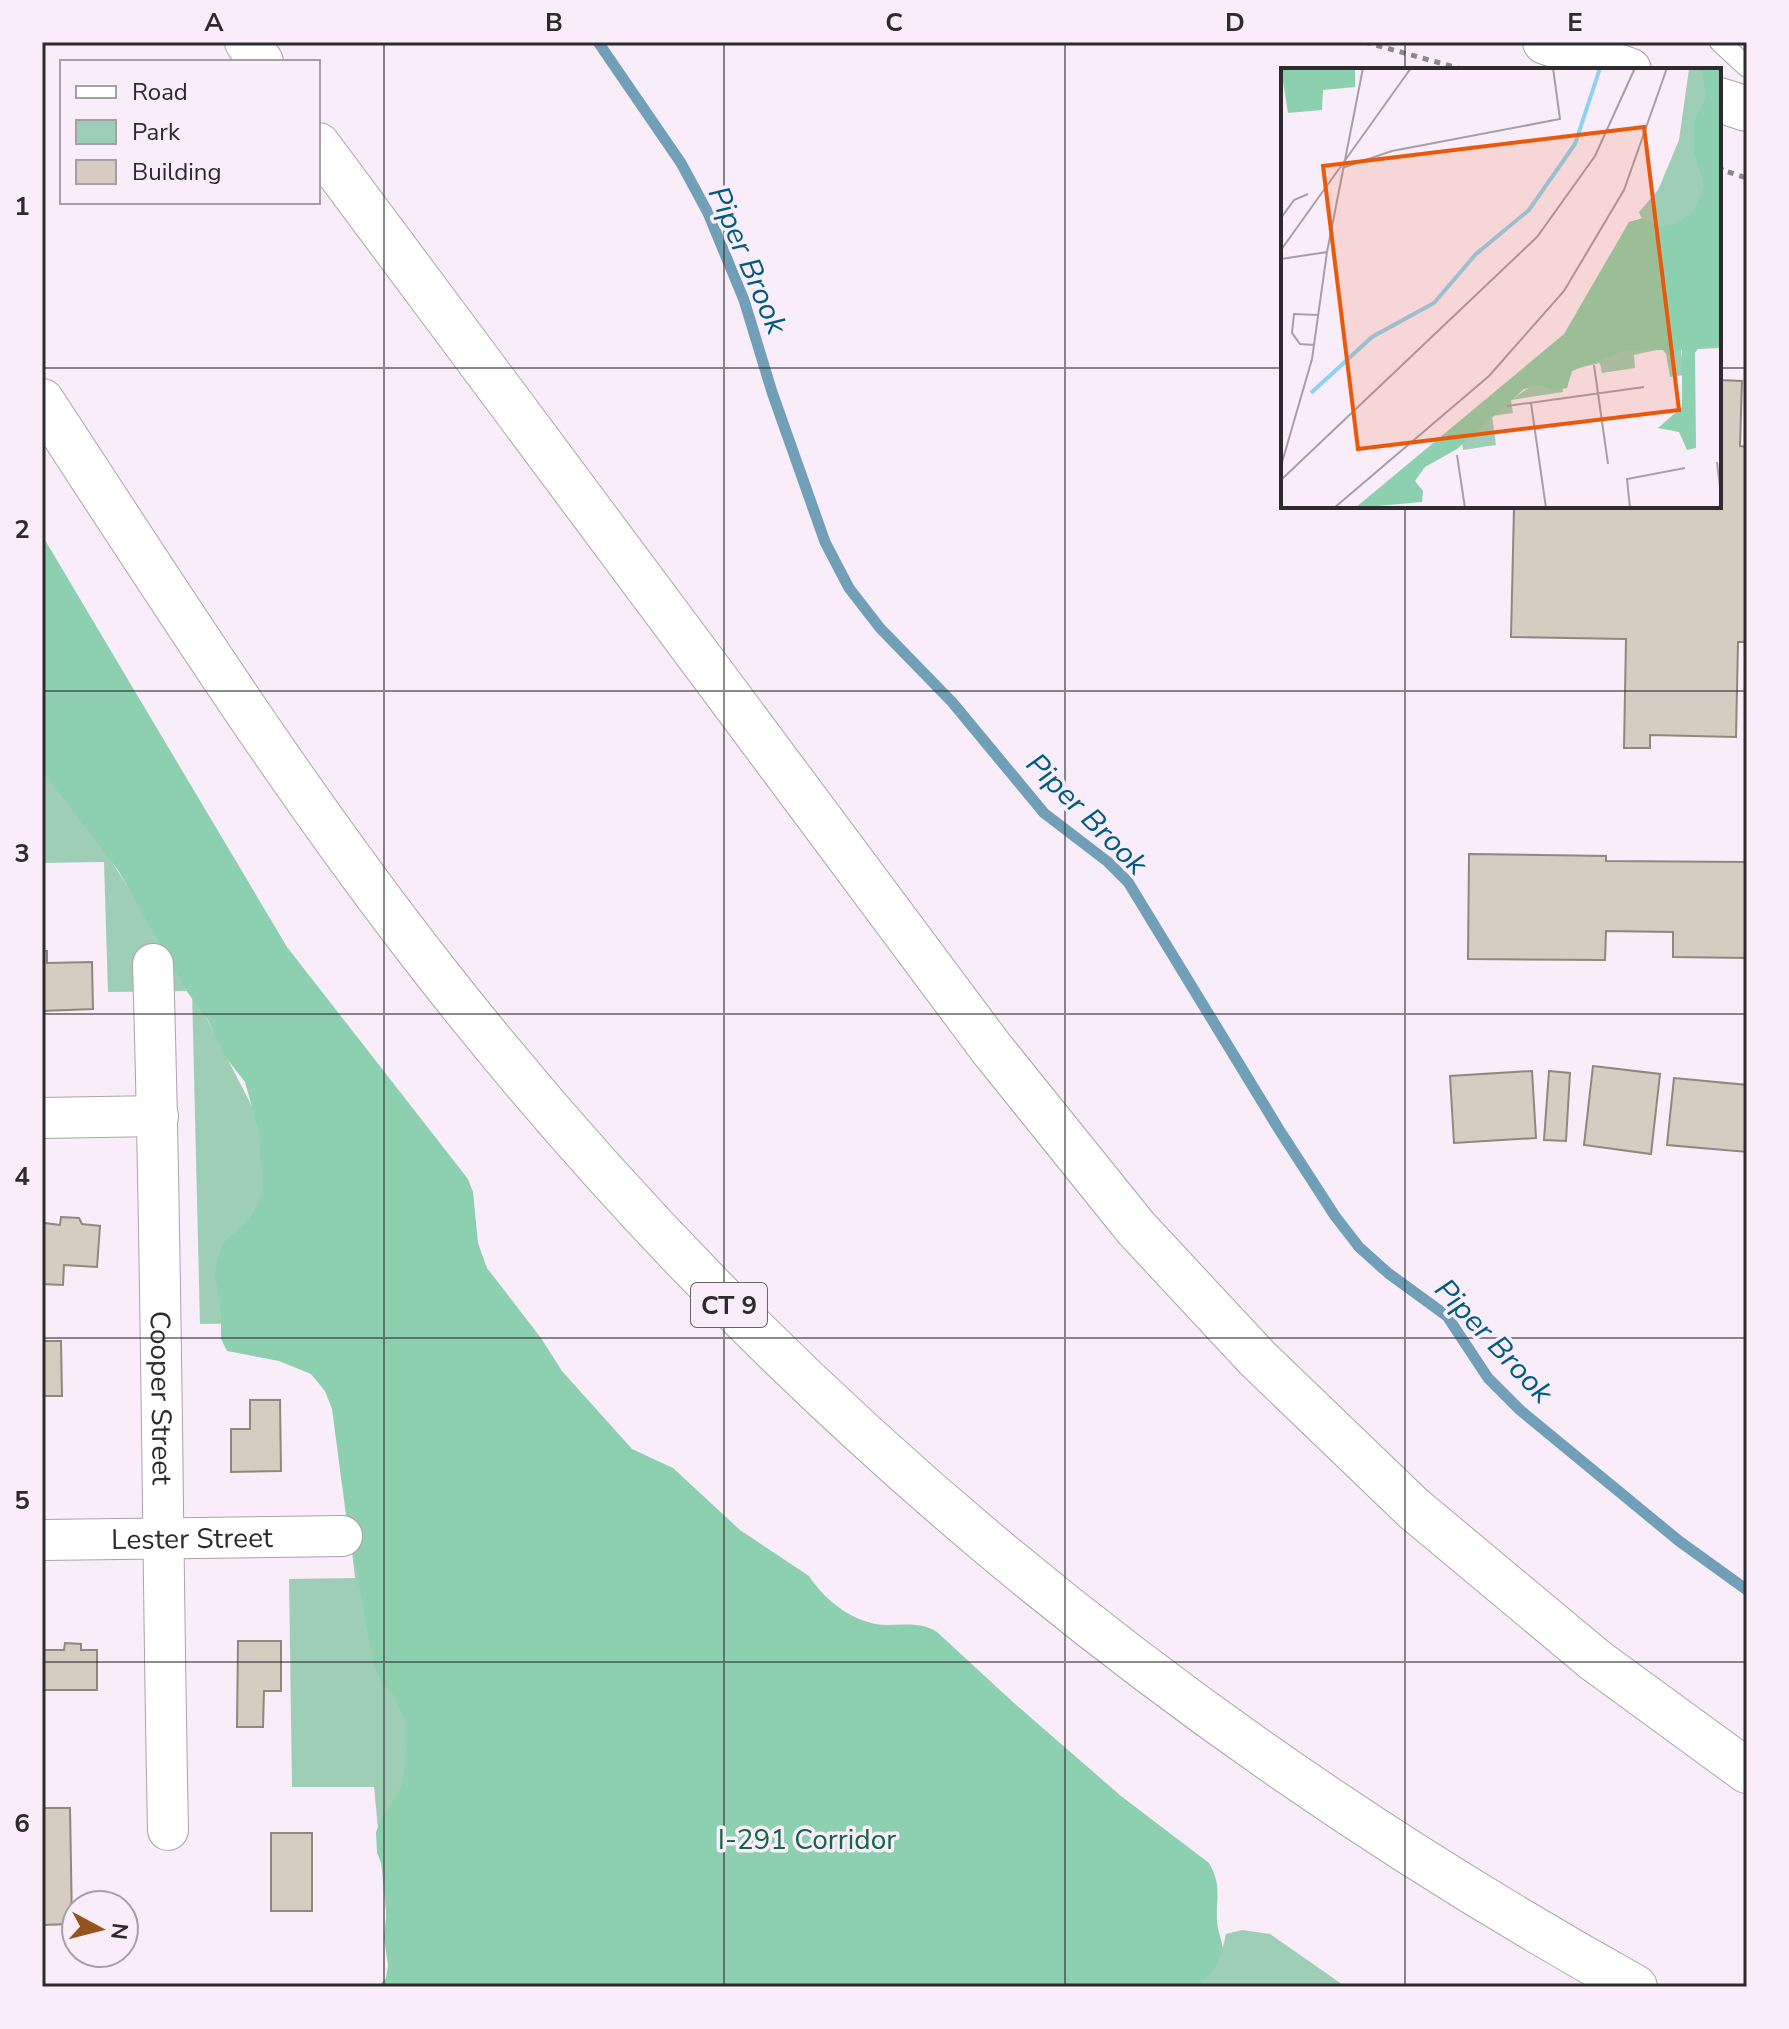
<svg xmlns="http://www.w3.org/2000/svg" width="1789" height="2029" viewBox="0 0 1789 2029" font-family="'Nunito Sans',sans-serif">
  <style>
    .green { fill: #9fceb7 }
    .forest { fill: #8dd0b0 }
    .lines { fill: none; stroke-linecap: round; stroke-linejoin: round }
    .stream { stroke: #719fb8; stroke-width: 11 }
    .building { fill: #d7ccc2; stroke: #91877d; stroke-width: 2 }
    .lane-casing { stroke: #aca2ac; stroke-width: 22 }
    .street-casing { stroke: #aca2ac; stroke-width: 42 }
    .secondary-casing { stroke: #aca2ac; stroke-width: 46 }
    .highway-casing { stroke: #aca2ac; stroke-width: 46 }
    .path { stroke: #8e878f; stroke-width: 5; stroke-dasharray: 6 6; stroke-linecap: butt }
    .lane { stroke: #fff; stroke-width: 20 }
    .street { stroke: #fff; stroke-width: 40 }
    .secondary { stroke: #fff; stroke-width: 44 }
    .highway { stroke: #fff; stroke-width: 44 }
    .grid { fill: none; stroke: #2e2a2e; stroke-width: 2; stroke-opacity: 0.55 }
    .labels { text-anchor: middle; stroke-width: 7; stroke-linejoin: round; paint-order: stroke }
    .shield { fill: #f8edf9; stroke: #6b646b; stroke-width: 2 }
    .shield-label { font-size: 26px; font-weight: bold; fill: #2e2a2e }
    .street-label { font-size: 28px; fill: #2e2a2e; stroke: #f8edf9 }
    .park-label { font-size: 28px; fill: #156648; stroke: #f8edf9 }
    .water-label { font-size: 30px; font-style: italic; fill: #005c7d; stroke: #f8edf9 }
    .inset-river { fill: none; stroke: #8ed1f3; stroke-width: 4 }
    .inset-road { fill: none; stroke: #a79fa8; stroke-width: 2 }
    .view { fill: #e8590c; fill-opacity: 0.15; stroke: #e8590c; stroke-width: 4 }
    .inset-edge { fill: none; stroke: #2e2a2e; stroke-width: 4 }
    .neatline { fill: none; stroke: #2e2a2e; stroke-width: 3 }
    .grid-label { font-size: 26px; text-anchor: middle; font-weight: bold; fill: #2e2a2e }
  </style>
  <rect width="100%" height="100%" fill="#f8edf9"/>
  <path class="green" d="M42 762 104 849 192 990 558 1700 1223 1947 1226 1934 1242 1930 1270 1934 1346 1987H393L374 1787H292L289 1579 355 1578 326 1322 200 1324 192 991 108 992 104 862 42 863Z"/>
  <path class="forest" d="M42 535 287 947 468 1179 473 1192 478 1243 487 1268 541 1338 562 1371 632 1449 673 1468 740 1530 809 1576C825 1601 856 1625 887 1625 905 1625 921 1622 937 1632L1014 1703 1121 1796 1209 1863C1222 1886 1216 1896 1217 1920 1217 1931 1223 1941 1223 1952L1213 1971 1197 1987H377L386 1978 388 1965 384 1937 387 1909 385 1872 377 1853 376 1832 382 1818 403 1784 406 1753 405 1720 394 1696 381 1681 373 1662 346 1515 332 1409 325 1391 311 1374 279 1361 227 1351 221 1339V1310L215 1277 216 1264 223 1243 250 1218 261 1197 263 1180 258 1128 245 1082 224 1055 208 1020 188 993 118 870 42 771Z"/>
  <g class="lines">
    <path class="stream" d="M598 42 681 163 708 213 744 300 772 392 825 542 849 588 880 628 952 702 1044 813 1108 862 1128 882 1280 1131 1335 1216 1359 1247 1388 1273 1447 1316 1488 1378 1520 1410 1679 1541 1747 1590"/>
  </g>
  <path class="building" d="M1719 380 1742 381 1740 446 1747 447V642H1738L1736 737 1650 735V748H1624L1626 639 1511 637 1514 508 1484 506H1719Z
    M1469 854 1606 856V861L1747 862V958L1673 957V932L1606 931 1605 960 1468 959Z
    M42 951H47V963L92 962 93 1009 42 1011Z
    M1593 1066 1660 1074 1651 1154 1584 1145Z
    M1532 1071 1536 1138 1454 1143 1450 1076Z
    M1549 1071 1570 1073 1566 1141 1544 1140Z
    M1674 1078 1747 1085V1152L1667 1145Z
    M61 1217 79 1218 82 1224 100 1226 97 1267 64 1265 63 1285 42 1284 44 1223 60 1225Z
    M42 1341H61L62 1396H42Z
    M250 1400H280L281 1471 231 1472V1429H250Z
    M238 1641H281V1691H264L263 1727H237Z
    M65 1643 81 1644V1650H97V1690H42V1650H64Z
    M42 1808H70L72 1924 42 1925Z
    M271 1833H312V1911H271Z"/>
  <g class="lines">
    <defs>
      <path id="lane" d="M1720 42 1747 67"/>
      <g id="street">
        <path id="s1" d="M153 964C162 1253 162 1541 168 1830"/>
        <path d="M42 1118 158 1116"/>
        <path id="s2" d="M42 1540 342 1536"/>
      </g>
      <path id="secondary" d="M1545 42 1629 70
        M1719 100 1747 109"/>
      <path id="highway" d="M247 42 261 62
        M318 145 991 1048 1136 1228 1257 1358 1413 1508 1595 1660 1747 1771
        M42 401C169 595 294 792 438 975 767 1394 1170 1728 1635 1987"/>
    </defs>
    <use href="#lane" class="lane-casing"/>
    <use href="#street" class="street-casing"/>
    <use href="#secondary" class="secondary-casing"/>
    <use href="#highway" class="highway-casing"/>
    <path class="path" d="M1365 42 1465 70
      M1719 165 1722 170 1747 178"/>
    <use href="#lane" class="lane"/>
    <use href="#street" class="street"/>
    <use href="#secondary" class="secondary"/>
    <use href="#highway" class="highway"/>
  </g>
  <path class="grid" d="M384 42V1987M724 42V1987M1065 42V1987M1405 42V70M42 368H1283M1719 368H1747M1405 506V1987M42 691H1747M42 1014H1747M42 1338H1747M42 1662H1747"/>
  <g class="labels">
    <rect class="shield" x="691" y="1283" width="76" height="44" rx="6"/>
    <g class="shield-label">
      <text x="729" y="1314">CT 9</text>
    </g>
    <g class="street-label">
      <text dy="10" stroke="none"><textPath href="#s1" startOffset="434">Cooper Street</textPath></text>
      <text dy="10" stroke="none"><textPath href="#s2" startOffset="150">Lester Street</textPath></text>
    </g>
    <g class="park-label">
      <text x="807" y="1849">I-291 Corridor</text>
    </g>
    <g class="water-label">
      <text transform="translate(748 260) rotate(67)" y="10">Piper Brook</text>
      <text transform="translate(1087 814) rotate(45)" y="10">Piper Brook</text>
      <text transform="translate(1494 1341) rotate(47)" y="10">Piper Brook</text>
    </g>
  </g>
  <g transform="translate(1281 68)">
    <rect width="440" height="440" fill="#f8edf9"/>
    <path d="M408 1H440V280L400 282 403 307 389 309 384 280 353 287 354 300 321 305 319 295 280 304 282 324 230 332 232 345 211 348 215 377 182 382 181 375 230 332 335 260 361 151 358 144 377 122 398 72Z" fill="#9fceb7"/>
    <path d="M0 1H74V19L42 22 41 42 7 45ZM421 1H440V278L418 279 414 285 415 380 406 382 398 364 377 360 401 339V281L387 288 382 282 342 283 291 303 286 320 273 322 258 317 243 321 176 381 144 399 134 413 142 423 141 434 74 440 283 266 348 154 362 150 379 159 396 156 414 142 423 117 413 83V53L425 29Z" fill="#8dd0b0"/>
    <path class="inset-river" d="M30 325 91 269 153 235 195 186 248 142 294 76 319 0"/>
    <path class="inset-road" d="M61 100 111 83 279 51 272 0M0 150 13 132 27 126M0 182 130 0M0 191 46 184 82 0M34 277 19 276 11 265 13 246 38 247M313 297 327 396M250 335 265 440M226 338 363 319M176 387 184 440M436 394 440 427M0 398 31 291 46 184M0 412 256 169 314 88 354 0M53 440 208 308 283 223 343 122 386 0M349 440 346 411 404 400"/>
    <path class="view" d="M363 59 398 342 77 381 42 98Z"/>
    <rect width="440" height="440" class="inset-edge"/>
  </g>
  <rect width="1789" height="2029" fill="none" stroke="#f8edf9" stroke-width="88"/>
  <rect x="60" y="60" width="260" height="144" fill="#f8edf9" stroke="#a79fa8" stroke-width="2"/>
  <rect x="76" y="86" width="40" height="12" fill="#ffffff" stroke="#a79fa8" stroke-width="2"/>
  <text x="132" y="100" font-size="24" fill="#2e2a2e">Road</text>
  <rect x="76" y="120" width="40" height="24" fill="#9fceb7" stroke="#a79fa8" stroke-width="2"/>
  <text x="132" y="140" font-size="24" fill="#2e2a2e">Park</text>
  <rect x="76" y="160" width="40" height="24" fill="#d7ccc2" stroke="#a79fa8" stroke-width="2"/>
  <text x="132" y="180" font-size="24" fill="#2e2a2e">Building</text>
  <g transform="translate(100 1929) rotate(97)"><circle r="38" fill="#f8edf9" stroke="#a79fa8" stroke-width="2"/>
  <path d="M0-6L14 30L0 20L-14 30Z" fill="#94551c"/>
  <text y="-12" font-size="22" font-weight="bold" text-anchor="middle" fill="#2e2a2e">N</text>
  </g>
  <rect x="44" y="44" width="1701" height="1941" class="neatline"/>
  <g class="grid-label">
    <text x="214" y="31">A</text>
    <text x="554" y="31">B</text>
    <text x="894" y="31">C</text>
    <text x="1235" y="31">D</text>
    <text x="1575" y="31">E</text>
    <text x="22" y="215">1</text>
    <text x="22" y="538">2</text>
    <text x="22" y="862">3</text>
    <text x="22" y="1185">4</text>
    <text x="22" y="1509">5</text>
    <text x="22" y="1832">6</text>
  </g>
</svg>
